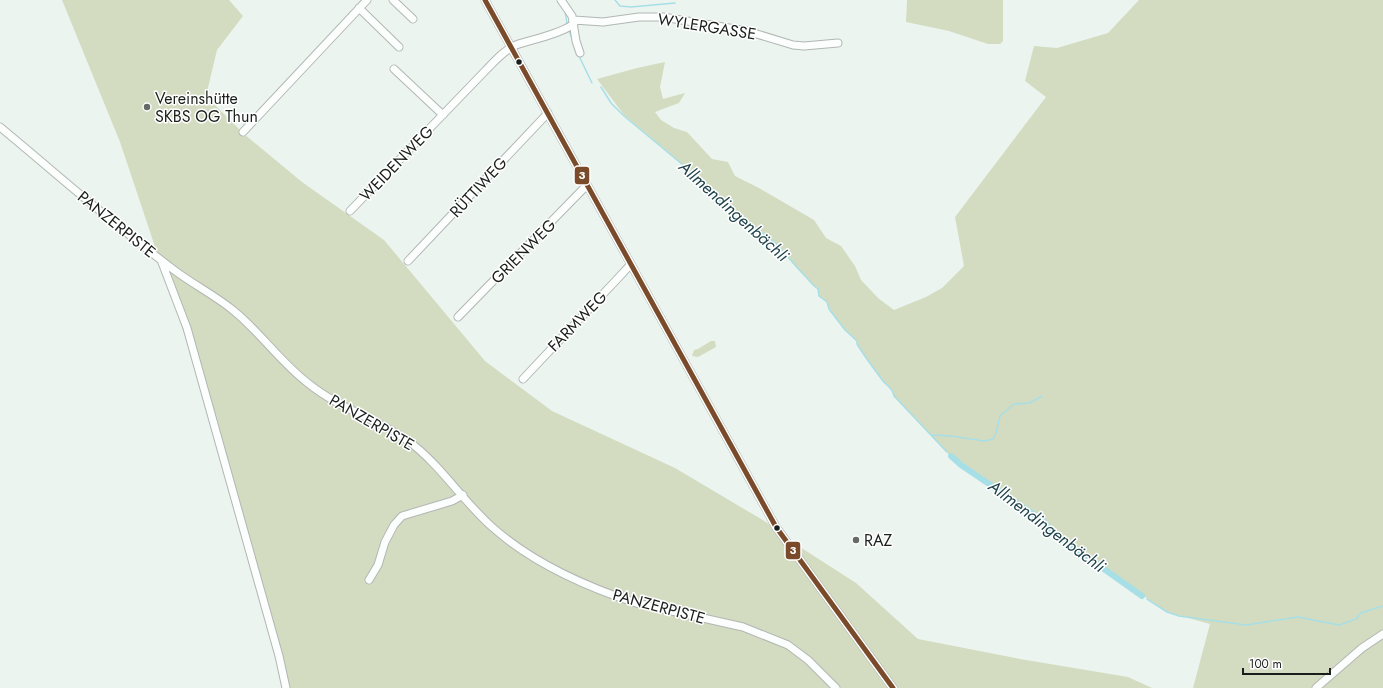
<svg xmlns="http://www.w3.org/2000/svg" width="1383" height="688" viewBox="0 0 1383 688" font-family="Jost,sans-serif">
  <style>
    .green { fill: #d3dcc0 }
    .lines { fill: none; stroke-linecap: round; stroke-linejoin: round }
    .stream { stroke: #a7dfe7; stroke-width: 1.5 }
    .canal { stroke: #a7dfe7; stroke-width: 6 }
    .minor-casing { stroke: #b1b7b4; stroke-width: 9 }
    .minor { stroke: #fcfdfd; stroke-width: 7 }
    .bus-1-casing { stroke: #fff; stroke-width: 8 }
    .bus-1 { stroke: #7a4b2a; stroke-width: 5 }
    .bus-dot { fill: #1a1f1c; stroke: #fff; stroke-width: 1.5 }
    .poi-dot { fill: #646a66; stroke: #fff; stroke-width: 1.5 }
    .labels { text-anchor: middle; stroke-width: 3; stroke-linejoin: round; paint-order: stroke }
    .street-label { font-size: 16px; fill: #1a1f1c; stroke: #fff }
    .poi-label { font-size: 16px; fill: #1a1f1c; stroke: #fff; text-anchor: start }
    .water-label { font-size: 17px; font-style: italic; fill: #20444b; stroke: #fff }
    .line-badge { stroke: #fff; stroke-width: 1.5 }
    .badge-label { font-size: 11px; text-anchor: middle; font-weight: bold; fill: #fff }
  </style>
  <rect width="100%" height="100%" fill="#ecf4ef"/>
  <path class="green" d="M62 0H229L243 16 217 50 206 96 244 134 302 182 384 240 485 361 552 411 675 468 771 525 786 538 856 583 918 639 1020 659 1128 677 1152 688H289L235 486 120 142Z
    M907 0H1003V41L1000 44H988L949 31 906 22Z
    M1139 0H1383V688H1193L1210 624 1167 612 1056 535 1042 520 961 465 945 451 894 396C892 387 888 387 883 381 874 369 865 357 857 344V341L845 330 829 309 827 302 819 296 818 289C812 285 810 281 805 276 795 266 786 254 776 244 766 235 754 227 744 219L739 216 737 212C718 202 701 187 689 170L624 115 597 79 637 68 665 62 660 87 663 99 685 93 679 103 655 112 661 120 674 128 687 132 712 159 728 162 735 176 759 188 814 220 826 238 841 246 855 266 861 280 878 298 894 310 926 297 942 288 964 266 955 217 1046 97 1025 81 1034 46 1057 48 1108 33Z
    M711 341H715L716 347 698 357 692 356 694 350 698 349Z"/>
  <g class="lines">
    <path class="stream" d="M615 0 620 6 631 7 675 3
      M565 11 567 23
      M569 30 572 39
      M579 56 592 83
      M601 87 611 103 624 116 689 170C701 187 719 203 737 212L739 216 744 219C754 227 766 235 776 244 786 254 795 266 805 276 810 281 812 285 818 289L819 296 827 302 829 309 845 330 857 341V344C865 357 874 369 883 381 888 387 892 387 894 396L947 452
      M931 435 951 436 984 441 993 439 996 433 1000 416 1014 404 1030 403 1042 396
      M1147 599 1167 612 1179 616 1246 625 1298 617 1339 625 1356 619 1361 613 1383 606"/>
    <path class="canal" d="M951 456 961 465 1042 520 1056 535 1142 596"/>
    <defs>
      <path id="minor" d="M393 0 413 19
        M485 0 776 527 893 688
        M561 0 572 16 576 41 580 53
        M359 8 399 47
        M574 20 603 22 639 17H663L747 31 793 45 804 46 838 43
        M394 69 443 115
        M0 127C58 175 114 225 174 270 194 285 216 296 234 311 261 333 281 363 309 384 339 408 376 419 407 440 440 464 461 499 491 526 532 563 584 586 636 603L743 627 788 645 808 660 836 688
        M243 132 367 0
        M350 211 485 71C494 62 504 50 516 45 530 40 565 33 574 23
        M161 260 187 328 279 656 286 688
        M408 261 548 113
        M458 317 587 185
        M523 379 621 275 631 264
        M369 580 378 565 385 542 394 525 402 516 452 501 463 495
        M1316 688 1362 648 1383 634"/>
    </defs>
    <use href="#minor" class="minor-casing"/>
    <use href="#minor" class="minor"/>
    <defs>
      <path id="bus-1" d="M485 0 776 527 893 688"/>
    </defs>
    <use href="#bus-1" class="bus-1-casing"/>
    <use href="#bus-1" class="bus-1"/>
  </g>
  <g class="bus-dot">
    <circle cx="519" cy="62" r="3.5"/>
    <circle cx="777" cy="528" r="3.5"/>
  </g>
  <g class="poi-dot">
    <circle cx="147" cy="107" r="4"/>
    <circle cx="856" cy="540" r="4"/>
  </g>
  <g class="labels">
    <g class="street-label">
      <text transform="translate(707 26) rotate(9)" y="6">WYLERGASSE</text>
      <text transform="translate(396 163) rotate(-46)" y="6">WEIDENWEG</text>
      <text transform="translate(478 187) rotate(-47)" y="6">RÜTTIWEG</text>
      <text transform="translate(117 224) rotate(39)" y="6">PANZERPISTE</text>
      <text transform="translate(523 251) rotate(-45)" y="6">GRIENWEG</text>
      <text transform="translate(577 321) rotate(-46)" y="6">FARMWEG</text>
      <text transform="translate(372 422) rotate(30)" y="6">PANZERPISTE</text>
      <text transform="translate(659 606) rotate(15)" y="6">PANZERPISTE</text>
    </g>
    <g class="poi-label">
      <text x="155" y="104">Vereinshütte<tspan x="155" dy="18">SKBS OG Thun</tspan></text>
      <text x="864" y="546">RAZ</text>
    </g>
    <g class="water-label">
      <text transform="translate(734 211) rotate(42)" y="6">Allmendingenbächli</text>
      <text transform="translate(1047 526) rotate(37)" y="6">Allmendingenbächli</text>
    </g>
  </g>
  <g class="line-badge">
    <rect x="574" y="166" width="16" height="19" rx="4" fill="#7a4b2a"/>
    <rect x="785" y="541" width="16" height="19" rx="4" fill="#7a4b2a"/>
  </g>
  <g class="badge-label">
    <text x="582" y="179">3</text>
    <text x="793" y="554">3</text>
  </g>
  <path d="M1243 668v6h87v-6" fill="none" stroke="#1a1f1c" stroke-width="2"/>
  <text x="1249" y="668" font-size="12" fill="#1a1f1c" stroke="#ffffff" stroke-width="3" paint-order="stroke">100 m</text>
</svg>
